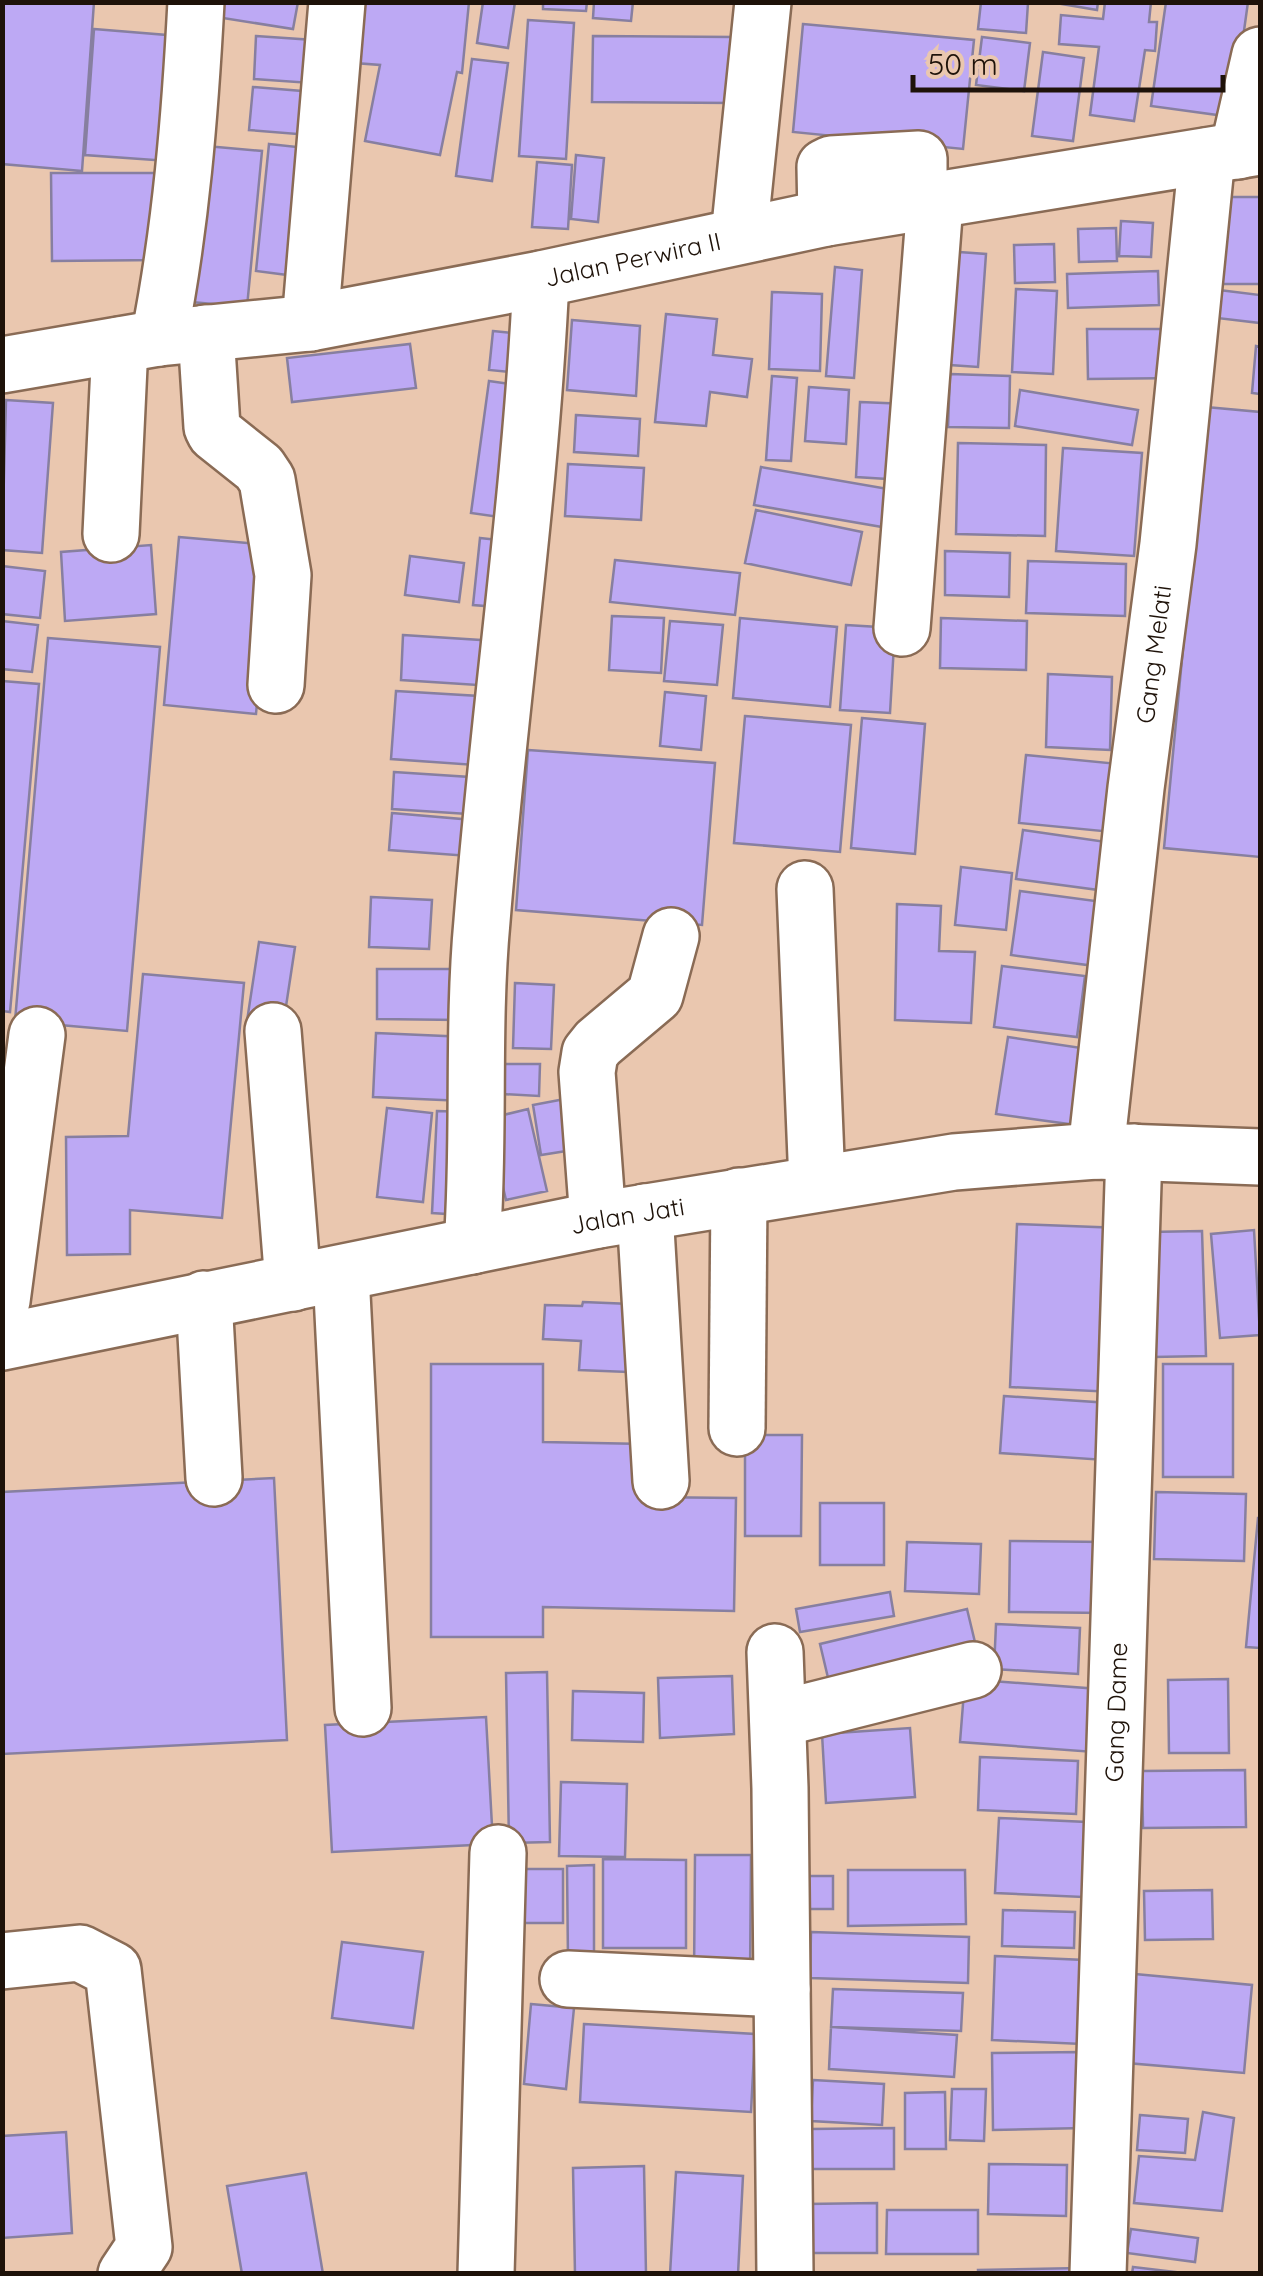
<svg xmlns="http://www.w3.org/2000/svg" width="1263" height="2276" viewBox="0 0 1263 2276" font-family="Quicksand,sans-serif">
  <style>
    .building { fill: #bda9f4; stroke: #877fa0; stroke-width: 2.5 }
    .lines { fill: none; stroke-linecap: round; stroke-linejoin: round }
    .minor-casing { stroke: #8a6b55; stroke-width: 60 }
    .minor { stroke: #fff; stroke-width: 55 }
    .labels { text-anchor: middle; stroke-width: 8; stroke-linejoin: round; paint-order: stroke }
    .street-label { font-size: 25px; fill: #1e1209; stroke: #eac7af }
  </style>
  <rect width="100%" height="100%" fill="#eac7af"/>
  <path class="building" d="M2 2H94L82 171 2 164Z
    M206 2H298L293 29 204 15Z
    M360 2H469L462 73 457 72 440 155 365 141 380 65 355 63Z
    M483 2H515L508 48 477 43Z
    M543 2H587L586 11 543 9Z
    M594 2H633L631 21 593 18Z
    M981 2 1028 3 1026 33 978 29Z
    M1050 2H1098L1097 10Z
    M1105 2H1151L1149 22H1157L1155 51 1145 50 1134 121 1090 115 1099 47 1059 44 1061 15 1103 19Z
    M1166 2H1248L1232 117 1151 106Z
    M528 20 574 23 566 159 519 156Z
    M803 24 974 40 963 149 793 132Z
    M94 29 191 37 182 162 85 155Z
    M256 36 328 41 325 84 254 79Z
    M593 36 735 37 734 103 592 102Z
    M982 37 1030 43 1024 91 976 85Z
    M1043 52 1084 58 1073 141 1032 136Z
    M472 59 508 63 492 181 456 176Z
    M253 87 326 93 322 136 249 130Z
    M269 144 316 149 303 277 256 271Z
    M206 146 262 151 247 307 191 302Z
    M576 155 604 158 598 222 571 219Z
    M537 162 572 165 568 229 532 227Z
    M51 173H160L161 260 52 261Z
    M1213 197H1260V284H1214Z
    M1121 221 1153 223 1151 257 1119 256Z
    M1116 228 1117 261 1079 262 1078 229Z
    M1054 244 1055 282 1015 283 1014 245Z
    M959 252 986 254 978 367 950 365Z
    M835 267 862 270 854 378 826 376Z
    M1158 271 1159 305 1068 308 1067 274Z
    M1016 289 1057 291 1053 374 1012 372Z
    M1219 290 1260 295V323L1217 318Z
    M772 292 822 294 820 371 769 369Z
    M666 314 717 319 713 355 752 359 747 397 710 392 706 426 655 422Z
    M572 320 640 326 636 396 567 390Z
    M1087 329H1180V378L1088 379Z
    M493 331 533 335 529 374 489 370Z
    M410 344 416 388 292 402 287 358Z
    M1256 346 1260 347V394L1252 393Z
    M950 374 1010 376 1009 428 948 427Z
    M772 376 797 378 791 461 766 460Z
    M489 381 531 387 513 519 471 513Z
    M809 387 849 390 846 444 805 441Z
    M1020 390 1138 410 1132 445 1015 426Z
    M6 400 53 403 42 553 2 550Z
    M860 402 908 404 903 480 856 477Z
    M1206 407 1260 412V857L1164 848Z
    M576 415 640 419 638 456 574 452Z
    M958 443 1046 445 1045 536 956 534Z
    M1063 448 1142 453 1134 556 1056 551Z
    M568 464 644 468 641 520 565 516Z
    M761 467 888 489 882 527 754 505Z
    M756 510 862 532 851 585 745 563Z
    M179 537 271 545 256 714 164 705Z
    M480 538 516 542 510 608 473 605Z
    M151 545 156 614 65 621 61 552Z
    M945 551 1010 553 1009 597 945 595Z
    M410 556 464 563 459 602 405 595Z
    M615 560 740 573 735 615 610 602Z
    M1028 561 1126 564 1125 616 1026 613Z
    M2 566 45 571 40 618 2 614Z
    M612 616 664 618 661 673 609 670Z
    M740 618 837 627 830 707 733 698Z
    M941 618 1027 621 1026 670 940 668Z
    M2 621 38 625 32 672 2 669Z
    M670 621 723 625 717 685 664 681Z
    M846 625 895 628 890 713 840 710Z
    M403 635 496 641 493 686 401 680Z
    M48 638 160 647 127 1031 15 1021Z
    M1048 674 1112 677 1110 750 1046 747Z
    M2 681 39 684 10 1012 2 1011Z
    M396 691 479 696 475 765 391 759Z
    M665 692 706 696 701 750 660 746Z
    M745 716 851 725 840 852 734 843Z
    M862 718 925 724 915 854 851 848Z
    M528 750 715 763 702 925 516 910Z
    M1026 755 1119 764 1112 832 1019 823Z
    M394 772 485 778 483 815 392 809Z
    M392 813 473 820 469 856 389 850Z
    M1023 830 1127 845 1121 893 1016 879Z
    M961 867 1012 873 1006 930 955 925Z
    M1020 891 1103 902 1095 966 1011 955Z
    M371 897 432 900 429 949 369 947Z
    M897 904 941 906 939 951 975 952 971 1023 895 1020Z
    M259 942 295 947 283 1026 247 1021Z
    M1002 966 1085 976 1077 1037 994 1027Z
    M377 969H459V1020L377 1019Z
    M143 974 244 983 222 1218 130 1210V1254L67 1255 66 1137 128 1136Z
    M515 983 554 985 551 1049 513 1048Z
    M376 1033 467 1037 464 1101 373 1097Z
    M1008 1037 1088 1049 1076 1125 996 1114Z
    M502 1064H540L539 1096 502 1094Z
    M570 1098 579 1149 541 1155 533 1105Z
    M387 1108 432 1113 423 1202 377 1197Z
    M528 1109 547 1191 506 1200 487 1119Z
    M437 1111 467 1112 462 1215 432 1213Z
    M1017 1224 1121 1228 1114 1392 1010 1387Z
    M1254 1230 1260 1335 1220 1338 1211 1234Z
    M1202 1231 1206 1356 1153 1357 1149 1232Z
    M583 1302 631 1304 628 1372 579 1370 581 1341 543 1339 545 1305 582 1306Z
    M431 1364H543V1442L645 1444 644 1497 736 1498 734 1611 543 1607V1637H431Z
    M1163 1364H1233V1477H1163Z
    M1004 1396 1110 1403 1105 1460 1000 1453Z
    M745 1435H802L801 1536H745Z
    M274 1478 287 1740 2 1754V1492Z
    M1156 1492 1246 1494 1244 1561 1154 1559Z
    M820 1503H884V1565H820Z
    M1258 1518H1260V1648L1246 1647Z
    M1010 1541 1107 1542 1106 1613 1009 1612Z
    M907 1542 981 1544 979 1594 905 1591Z
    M890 1592 894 1616 800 1632 796 1609Z
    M967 1609 980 1663 833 1699 820 1644Z
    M996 1624 1080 1628 1078 1674 994 1669Z
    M547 1672 550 1842 509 1843 506 1673Z
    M732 1676 734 1734 660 1738 658 1678Z
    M965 1679 1099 1689 1094 1752 960 1742Z
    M1228 1679 1229 1753H1169L1168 1680Z
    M573 1691 644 1693 643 1742 572 1740Z
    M486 1717 493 1844 332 1852 325 1725Z
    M910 1728 915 1797 826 1803 822 1734Z
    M980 1757 1078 1761 1076 1814 978 1810Z
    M1245 1770 1246 1827 1143 1828 1142 1771Z
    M561 1782 627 1784 625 1857 559 1856Z
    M999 1818 1087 1822 1083 1897 995 1893Z
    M695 1855H751L750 1978H694Z
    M603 1859 686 1860V1948H603Z
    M594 1865V1960L568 1961 567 1866Z
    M518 1869H563V1923H518Z
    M848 1870H965L966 1924 848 1926Z
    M798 1876H833V1909H798Z
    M1212 1890 1213 1939 1145 1940 1144 1891Z
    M1003 1910 1075 1912 1074 1948 1002 1946Z
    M811 1932 969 1937 968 1983 810 1978Z
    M342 1942 423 1952 413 2028 332 2018Z
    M995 1956 1085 1960 1082 2044 992 2040Z
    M1135 1974 1252 1985 1244 2073 1127 2063Z
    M833 1989 963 1993 961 2031 831 2027Z
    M531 2004 574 2008 566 2089 524 2084Z
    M584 2024 755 2034 751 2112 580 2102Z
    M831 2027 957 2035 954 2077 829 2069Z
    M1081 2052 1083 2128 993 2130 992 2053Z
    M813 2080 884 2084 882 2125 811 2121Z
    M952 2089H986L984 2141 950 2140Z
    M945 2092 946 2149H905V2093Z
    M1203 2112 1234 2118 1222 2211 1134 2203 1139 2156 1195 2160Z
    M1140 2115 1188 2119 1185 2153 1137 2150Z
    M894 2128V2169H811V2129Z
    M66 2132 72 2233 2 2238V2136Z
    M989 2164 1067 2165 1066 2216 988 2214Z
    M644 2166 646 2274H575L573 2168Z
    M676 2172 743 2176 738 2274H670Z
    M306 2173 323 2274H242L227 2186Z
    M877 2203V2253H807L806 2204Z
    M887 2210H978V2254H886Z
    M1131 2229 1198 2238 1195 2262 1127 2253Z
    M1133 2267 1192 2274H1132Z
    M1081 2268 1082 2274H978V2270Z"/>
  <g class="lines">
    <defs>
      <g id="minor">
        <path d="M1238 151 1260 55"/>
        <path d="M826 218 825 167 831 164 919 159V205"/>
        <path d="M739 236 763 2"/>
        <path d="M310 323 337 2"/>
        <path d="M206 333 212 427 215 433 259 468 267 480 283 575 276 685"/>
        <path d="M159 338C181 227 190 115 196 2"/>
        <path id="s1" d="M2 365 159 338 310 323 541 279 826 218 1260 147"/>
        <path d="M111 534 120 345"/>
        <path d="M902 628 935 203"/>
        <path d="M805 889 817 1183"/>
        <path d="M273 1031 293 1283"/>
        <path id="s2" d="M1096 1151 1136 788 1168 544 1207 156"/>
        <path d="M645 1212 661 1481"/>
        <path d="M598 1220 587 1072 590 1053 598 1043 655 995 671 936"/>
        <path d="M472 1246C480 1138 472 1029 482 921 499 707 531 494 541 279"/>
        <path d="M341 1274 363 1708"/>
        <path d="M204 1299 214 1478"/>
        <path d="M2 1301 37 1035"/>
        <path id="s3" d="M2 1342 598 1220 954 1162 1096 1151 1260 1157"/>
        <path d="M737 1428 739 1196"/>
        <path d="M775 1652 780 1788 785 2274"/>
        <path d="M778 1719 973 1670"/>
        <path d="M2 1961 80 1953 113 1970 144 2247 126 2274"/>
        <path d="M568 1979 782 1989"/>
        <path d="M486 2274 498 1853"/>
        <path id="s4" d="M1098 2274 1134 1152"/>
      </g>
    </defs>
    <use href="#minor" class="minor-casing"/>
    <use href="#minor" class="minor"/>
  </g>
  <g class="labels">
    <g class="street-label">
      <text dy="9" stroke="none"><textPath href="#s1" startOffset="640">Jalan Perwira II</textPath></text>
      <text dy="9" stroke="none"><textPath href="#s2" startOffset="500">Gang Melati</textPath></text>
      <text dy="9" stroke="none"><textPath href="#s3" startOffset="638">Jalan Jati</textPath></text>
      <text dy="9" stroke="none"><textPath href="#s4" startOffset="562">Gang Dame</textPath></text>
    </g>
  </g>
  <rect width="1263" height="2276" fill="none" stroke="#1e1209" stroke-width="10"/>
  <path d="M913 75v15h310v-15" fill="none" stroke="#1e1209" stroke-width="5"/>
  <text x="928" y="75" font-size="30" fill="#1e1209" stroke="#eac7af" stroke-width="8" paint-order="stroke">50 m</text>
</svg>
